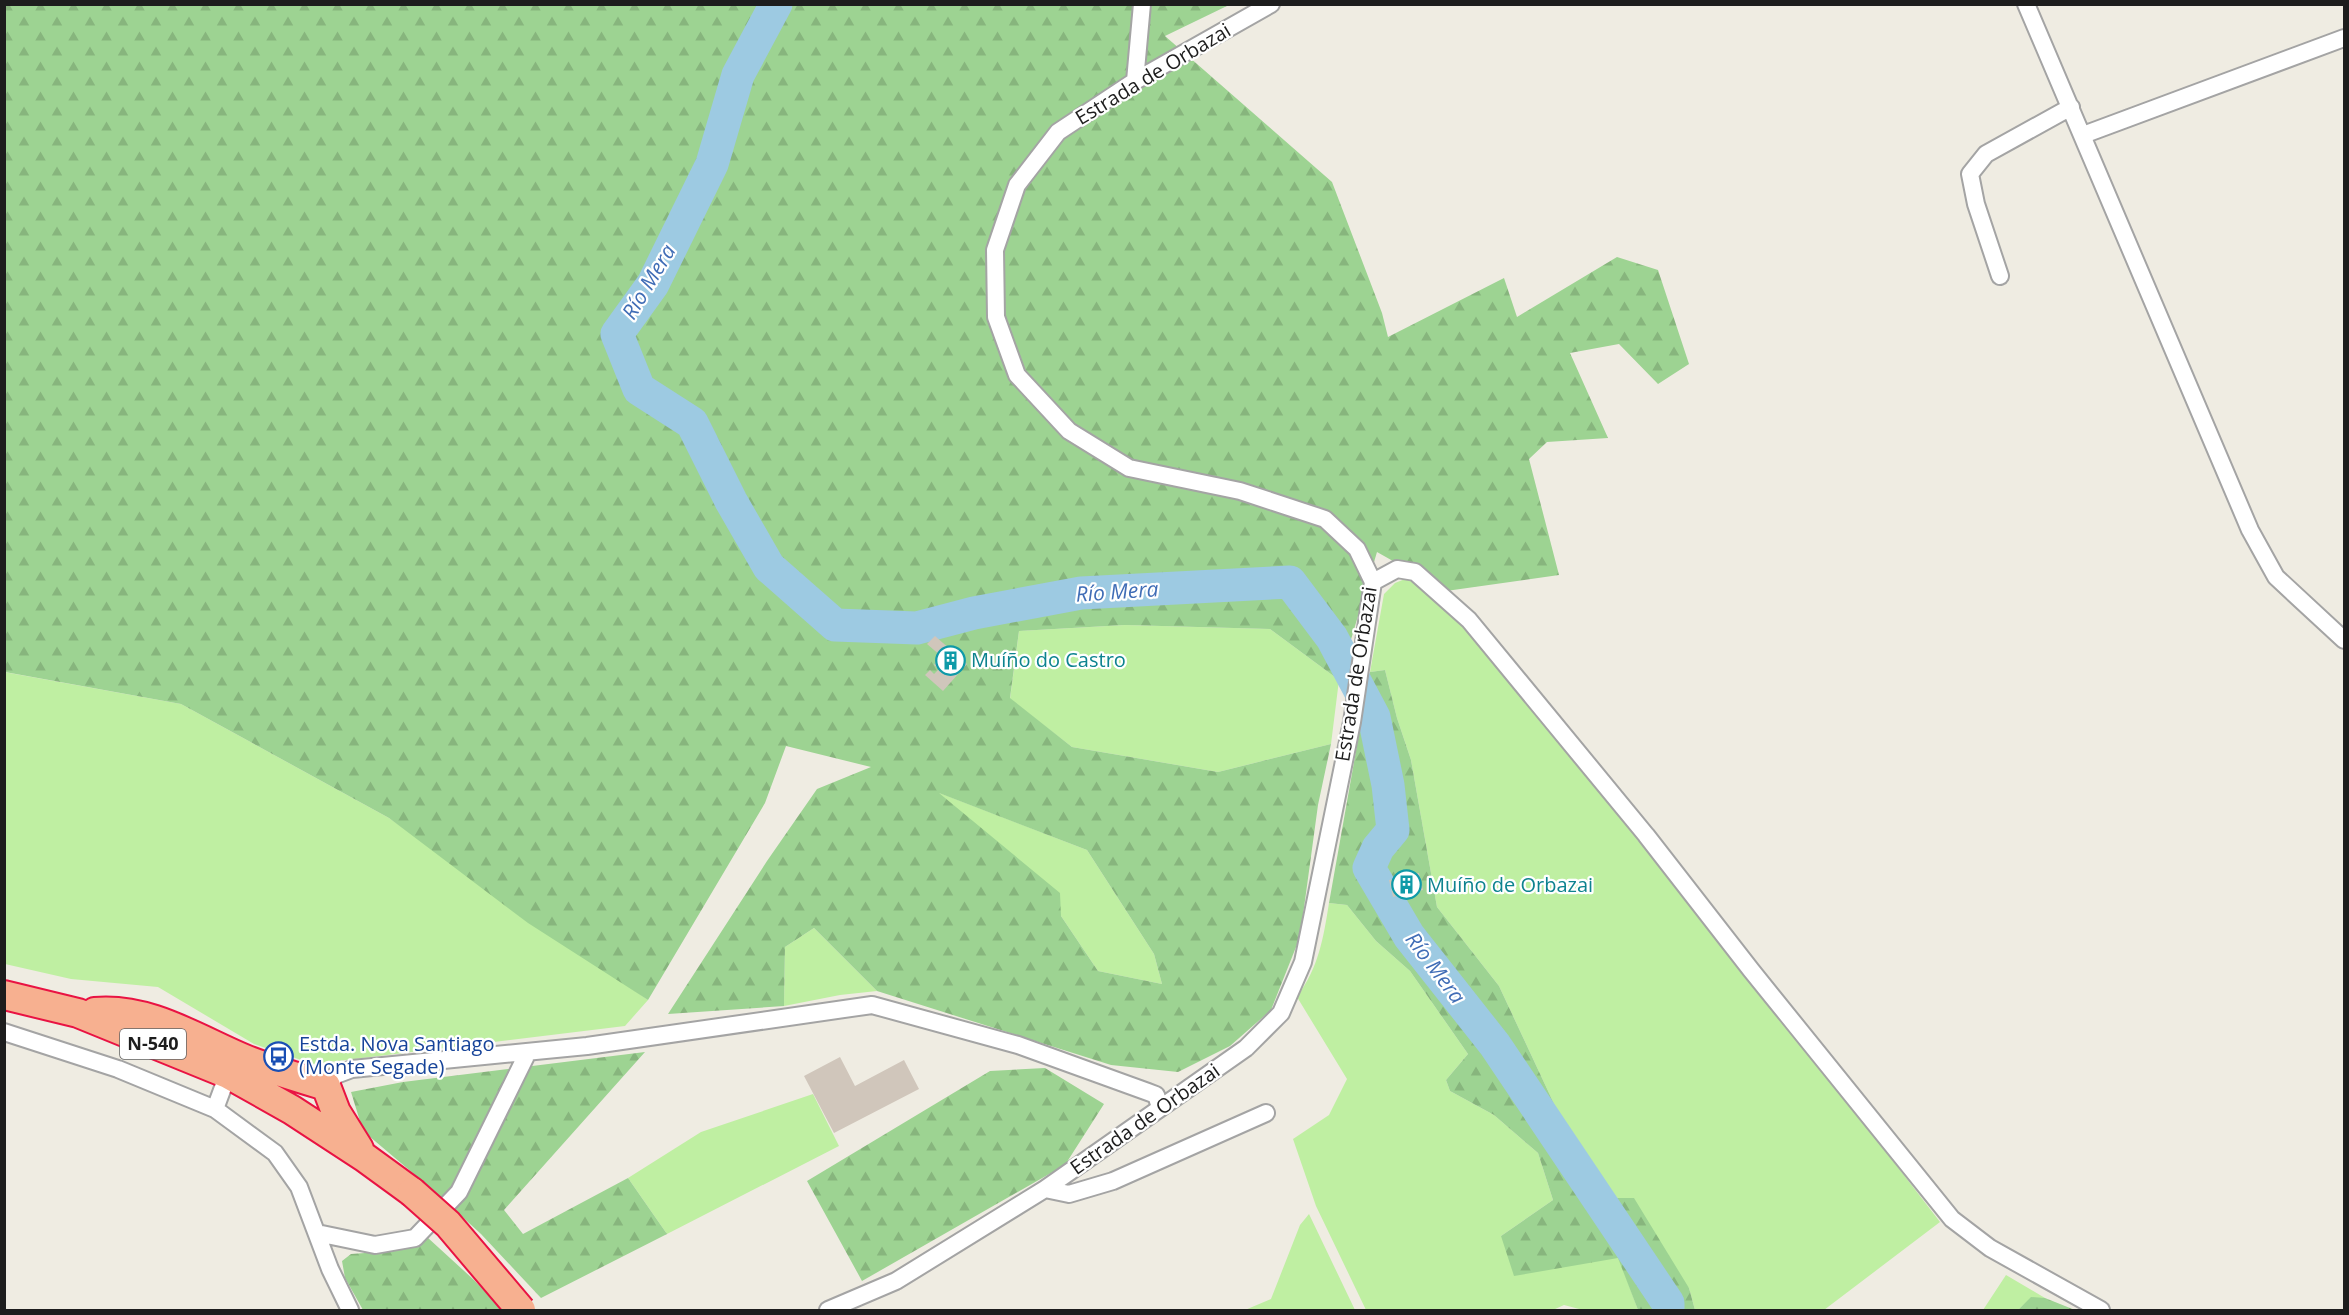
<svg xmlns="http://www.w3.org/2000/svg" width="2349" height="1315" viewBox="0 0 2349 1315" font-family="'Open Sans',sans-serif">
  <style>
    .grass { fill: #bfefa2 }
    .forest { fill: url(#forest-firs); fill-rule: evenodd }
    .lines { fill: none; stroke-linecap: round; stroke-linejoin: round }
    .river { stroke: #9dcae2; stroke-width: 33 }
    .building { fill: #d0c6bb }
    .minor-casing { stroke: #a4a4a4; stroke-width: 20 }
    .trunk-casing { stroke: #e91343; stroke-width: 32 }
    .minor { stroke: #fff; stroke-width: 16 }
    .trunk { stroke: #f7b090; stroke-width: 28 }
    .trunk-bridge-casing { stroke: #e91343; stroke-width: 32; stroke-linecap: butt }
    .trunk-bridge { stroke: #f7b090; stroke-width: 28 }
    .labels { text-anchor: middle; stroke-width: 4.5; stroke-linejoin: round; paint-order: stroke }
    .shield { fill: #fff; stroke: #616161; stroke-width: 1.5 }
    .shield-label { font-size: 18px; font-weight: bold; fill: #1d1d1d }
    .street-label { font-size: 20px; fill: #1d1d1d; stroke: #fff }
    .culture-label { font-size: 20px; fill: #0d838f; stroke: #fff; text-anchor: start }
    .transit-label { font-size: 20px; fill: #164399; stroke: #fff; text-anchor: start }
    .water-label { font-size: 21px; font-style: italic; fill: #406db6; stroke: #fff }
  </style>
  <defs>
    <pattern id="forest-firs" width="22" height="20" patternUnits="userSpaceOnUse" patternTransform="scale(1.5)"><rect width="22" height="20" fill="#9dd392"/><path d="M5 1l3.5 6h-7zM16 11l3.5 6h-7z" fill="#87b57d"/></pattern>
  </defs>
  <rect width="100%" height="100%" fill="#efece2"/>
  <path class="grass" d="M1405 579 1419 582 1465 623 1813 1057 1940 1222 1824 1310H1695L1689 1288 1598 1198 1499 986 1437 907 1411 760 1397 718 1385 670 1370 672 1384 594 1395 583Z
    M1125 625 1270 629 1339 680 1331 744 1218 772 1072 747 1010 699 1019 631Z
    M4 672 181 704 389 818 648 1000 625 1026 313 1064 254 1044 158 987 71 979 5 964Z
    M937 792 1087 850 1154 954 1162 984 1098 971 1061 916Z
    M1329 903 1347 905 1376 941 1410 971 1468 1054 1446 1080 1450 1091 1494 1115 1538 1153 1553 1200 1501 1236 1619 1258 1638 1310H1583L1564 1305 1553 1310H1366L1316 1206 1293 1139 1329 1115 1347 1079 1297 997C1319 966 1323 940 1329 903Z
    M814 928 877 991 840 995 784 1006 785 947Z
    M813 1094 839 1146 667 1234 628 1178 701 1132Z
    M1309 1214 1355 1310H1245L1271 1299 1300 1225Z
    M2006 1275 2045 1298H2031L2018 1310H1983Z"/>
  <path class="forest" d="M4 5H1229L1165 36 1332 182 1382 313 1388 337 1504 278 1517 317 1617 257 1658 270 1689 364 1658 384 1619 344 1570 353 1608 438 1547 442 1529 459 1559 575 1446 591 1377 552 1339 680 1270 629 1125 625 1019 631 1010 698 1072 747 1218 772 1331 744 1318 805 1300 937 1271 1010 1230 1046 1178 1072 1111 1065 877 991 814 928 785 947 784 1006 668 1014 767 861 817 789 871 767 786 746 765 803 648 1000 528 923 389 818 181 704 5 672ZM939 793 1087 850 1154 954 1162 984 1098 971 1061 916 1060 893Z
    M1385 670 1397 718 1411 760 1437 907 1499 986 1598 1198H1634L1689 1288 1695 1310H1638L1618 1258 1514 1276 1501 1236 1553 1200 1538 1153 1494 1115 1450 1091 1446 1080 1468 1054 1410 971 1376 941 1347 905 1329 903 1370 672Z
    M645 1052 504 1210 523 1234 628 1178 667 1234 541 1298 481 1234 433 1190 363 1131 351 1092 403 1082Z
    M1045 1068 1104 1104 1065 1165 862 1281 807 1181 990 1071Z
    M427 1237 474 1280 502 1310H363L345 1278 342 1261 351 1254 392 1251Z
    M2031 1297 2045 1298 2075 1310H2018Z"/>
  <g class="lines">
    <path class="river" d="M776 4 738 75 712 164 653 284 617 334 639 389 692 423 731 501 769 567 835 625 917 628 974 613 1081 593 1290 582 1332 638 1374 717 1388 785 1393 830 1378 848 1369 868 1409 936 1495 1045 1668 1303V1310"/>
  </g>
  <path class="building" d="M935 636 967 664 943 691 925 675 930 670 934 674 939 669 934 665 941 656 927 644Z
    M1419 873 1423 890 1393 897 1389 880Z
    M840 1057 855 1086 904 1060 919 1089 834 1133 804 1076Z"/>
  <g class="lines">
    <defs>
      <path id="minor" d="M2026 4 2250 530 2276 577 2344 640
        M1135 81 1142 4
        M2083 135 2344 38
        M2000 276 1976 204 1970 174 1986 154 2071 107
        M1373 582 1397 569 1415 572 1469 620 1646 835 1751 970 1952 1219 1990 1248 2101 1310
        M4 1032 118 1069 215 1109 275 1153 299 1187 330 1269 350 1310
        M326 1086 336 1075 352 1069 587 1046 872 1005 1018 1045 1148 1092 1156 1095 1160 1107
        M215 1109 228 1074
        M1045 1189 1069 1194 1113 1181 1266 1113
        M317 1233 375 1245 415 1238 459 1192 528 1052
        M828 1310 896 1281 1045 1189 1246 1048 1281 1013 1303 962 1352 722 1373 582 1357 549 1325 519 1240 491 1129 468 1069 431 1017 375 996 317 995 250 1017 185 1058 132 1135 81 1271 4"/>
      <path id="trunk" d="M4 995 78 1013 228 1074 292 1110 364 1157 412 1192
        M95 1012C150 1007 198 1040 247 1060 273 1070 299 1078 326 1086L336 1112 359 1149"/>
    </defs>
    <use href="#minor" class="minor-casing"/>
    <use href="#trunk" class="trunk-casing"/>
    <use href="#minor" class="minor"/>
    <use href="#trunk" class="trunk"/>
    <defs>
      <path id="trunk-bridge" d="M412 1192 448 1224 521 1310"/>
    </defs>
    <use href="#trunk-bridge" class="trunk-bridge-casing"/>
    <use href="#trunk-bridge" class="trunk-bridge"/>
  </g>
  <defs>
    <symbol id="building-ring" viewBox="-11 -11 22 22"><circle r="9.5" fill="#fff" stroke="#0f9aa8" stroke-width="1.5"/><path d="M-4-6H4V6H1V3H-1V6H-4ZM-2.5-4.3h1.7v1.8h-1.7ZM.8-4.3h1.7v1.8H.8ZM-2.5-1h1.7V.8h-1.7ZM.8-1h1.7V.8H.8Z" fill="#0f9aa8"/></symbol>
    <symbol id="bus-ring" viewBox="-11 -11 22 22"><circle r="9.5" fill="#fff" stroke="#1a4fb4" stroke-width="1.5"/><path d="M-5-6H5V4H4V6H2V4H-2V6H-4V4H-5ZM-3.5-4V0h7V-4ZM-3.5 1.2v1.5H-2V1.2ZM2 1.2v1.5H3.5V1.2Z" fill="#1a4fb4"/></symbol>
  </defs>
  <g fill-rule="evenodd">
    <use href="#building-ring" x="934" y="644" width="33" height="33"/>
    <use href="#building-ring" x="1390" y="868" width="33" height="33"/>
    <use href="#bus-ring" x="262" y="1040" width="33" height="33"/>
  </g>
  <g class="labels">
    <rect class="shield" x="120" y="1029" width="66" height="30" rx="4.5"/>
    <g class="shield-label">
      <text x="153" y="1050">N-540</text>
    </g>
    <g class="street-label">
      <text transform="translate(1153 74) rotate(-31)" y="7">Estrada de Orbazai</text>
      <text transform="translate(1356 674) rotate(-81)" y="7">Estrada de Orbazai</text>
      <text transform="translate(1145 1119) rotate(-35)" y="7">Estrada de Orbazai</text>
    </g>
    <g class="culture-label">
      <text x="971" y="667">Muíño do Castro</text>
      <text x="1427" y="892">Muíño de Orbazai</text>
    </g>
    <g class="transit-label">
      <text x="299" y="1051">Estda. Nova Santiago<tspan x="299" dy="23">(Monte Segade)</tspan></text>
    </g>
    <g class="water-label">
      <text transform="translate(649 282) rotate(-59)" y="7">Río Mera</text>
      <text transform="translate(1117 592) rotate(-4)" y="7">Río Mera</text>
      <text transform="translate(1435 968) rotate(53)" y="7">Río Mera</text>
    </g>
  </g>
  <rect width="2349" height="1315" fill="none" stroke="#1d1d1d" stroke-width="12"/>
</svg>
